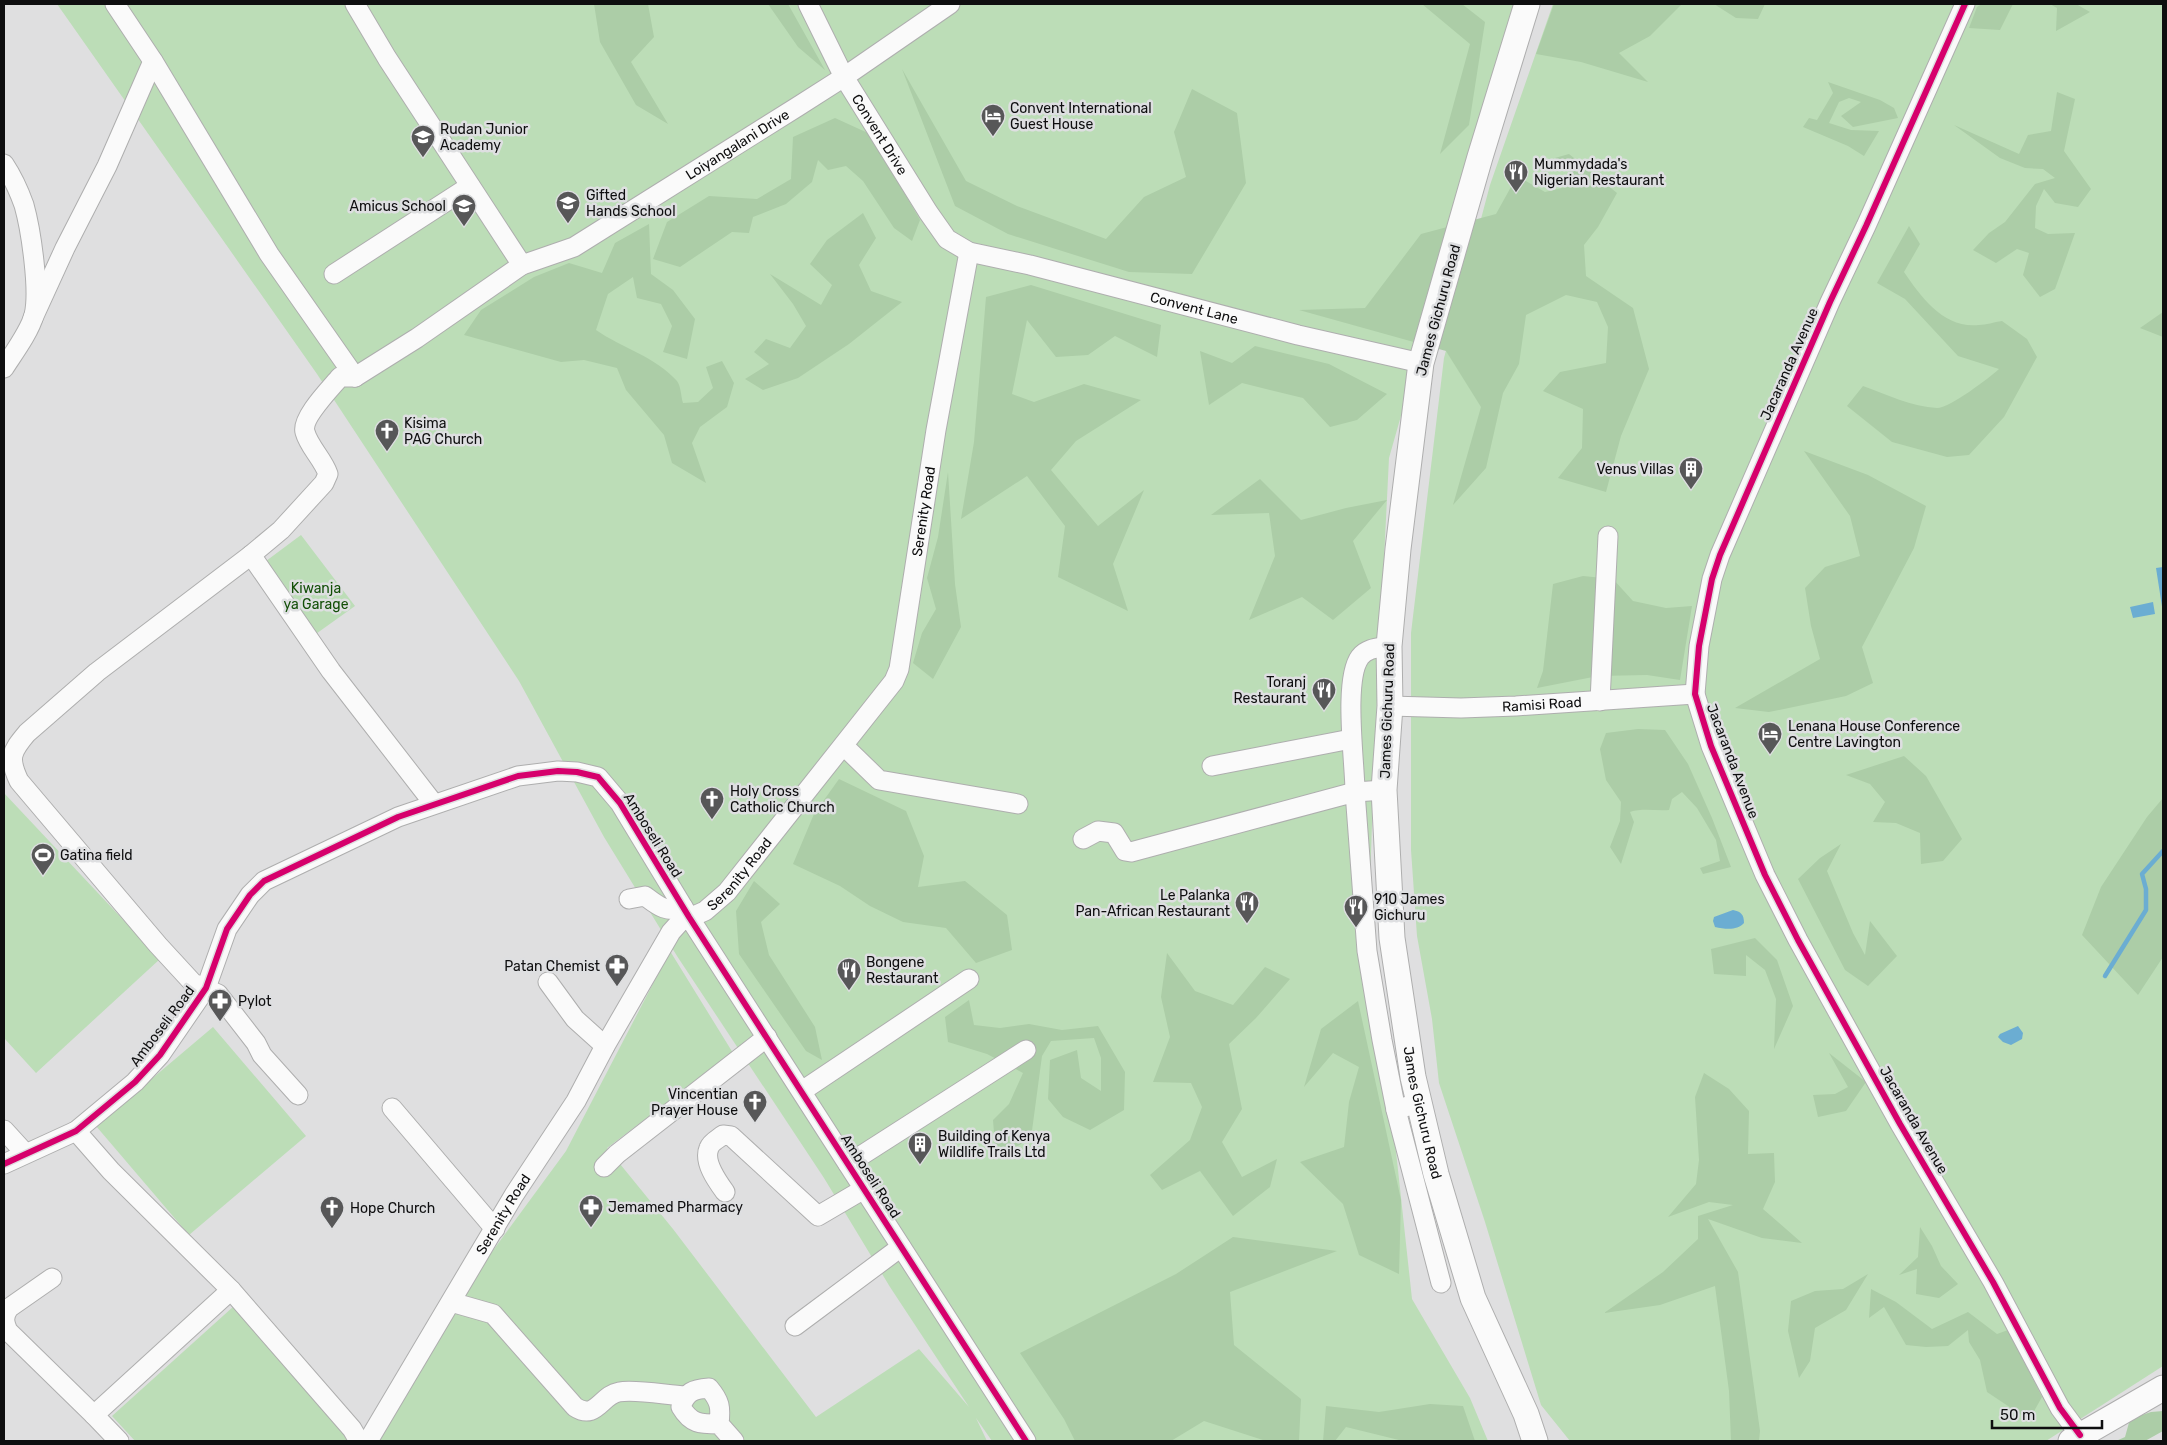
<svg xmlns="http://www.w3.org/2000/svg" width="2167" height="1445" viewBox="0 0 2167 1445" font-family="Rubik,sans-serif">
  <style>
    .green { fill: #bcddb7 }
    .forest { fill: #accda7 }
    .water { fill: #6badd2 }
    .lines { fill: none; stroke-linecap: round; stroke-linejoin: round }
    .stream { stroke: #6badd2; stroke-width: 4.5 }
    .minor-casing { stroke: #aeaeae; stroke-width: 21 }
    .major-casing { stroke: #aeaeae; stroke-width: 27 }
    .minor { stroke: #fafafa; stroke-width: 19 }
    .major { stroke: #fafafa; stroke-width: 25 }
    .cycleway-casing { stroke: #dedfe1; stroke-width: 9 }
    .cycleway { stroke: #d6006c; stroke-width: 6 }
    .labels { text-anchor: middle; stroke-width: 5; stroke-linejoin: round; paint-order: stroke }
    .poi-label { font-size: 14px; fill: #0e0e0f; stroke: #dedfe1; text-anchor: start }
    .street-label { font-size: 14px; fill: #0e0e0f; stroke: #dedfe1 }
    .park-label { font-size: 14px; fill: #124f07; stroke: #dedfe1 }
  </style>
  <rect width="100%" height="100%" fill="#dfdfe0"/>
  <path class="green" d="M57 4H1528L1431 310 1389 458 1374 761 1370 886 1378 1022 1390 1096 1412 1299 1470 1398 1488 1441H992L976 1418 987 1441H135L112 1416 234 1306 363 1434 401 1376 566 1151 670 951 733 1053 607 1148 673 1229 816 1417 919 1349 969 1407 890 1287 824 1178 677 956 604 837 519 681 317 374Z
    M1553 4H2163V1366L2046 1441H1570L1541 1405 1485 1222 1439 1083 1432 1019 1417 936 1411 850V633L1444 358 1490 185Z
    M301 535 355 606 313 636 262 564Z
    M4 793 160 959 36 1073 4 1038Z
    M213 1027 306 1136 189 1235 96 1126Z"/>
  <path class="forest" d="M594 4H648L654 37 631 62 668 124 636 105 600 42Z
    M768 4H788L825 70 798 47Z
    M1422 4H1462L1485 22 1469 125 1440 154 1470 44Z
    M1554 4H1682L1650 36 1619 53 1648 82 1581 62 1536 54Z
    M1714 4H1765L1758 19 1736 18Z
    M1982 4H2013L2000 30 1969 28 1977 7Z
    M2050 4H2076L2090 12 2056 31 2057 8Z
    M902 69 966 181 1017 206 1106 239 1144 197 1186 177 1174 132 1192 89 1237 113 1246 183 1192 274 1129 272 1008 234 955 206Z
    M1828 82 1880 100 1894 108 1898 118 1853 127 1841 116 1861 102 1849 98 1839 102 1829 123 1851 130 1879 131 1864 156 1848 146 1803 127 1809 118 1817 120 1833 93Z
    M2057 92 2075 99 2064 151 2091 189 2078 207 2055 203 2044 189 2036 206 2035 228 2048 234 2075 233 2055 289 2040 297 2023 275 2029 253 2017 249 1996 263 1973 250 1989 233 2005 222 2035 184 2055 178 2043 169 2025 168 2000 158 1954 125 2019 154 2028 135 2051 131Z
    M835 118 870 134 920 220 912 241 894 228 863 181 846 166 828 170 818 160 812 182 786 204 753 217 749 233 732 232 680 267 653 259 667 222 709 196 757 199 791 179 793 137Z
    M1569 154 1617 193 1598 227 1584 245 1586 276 1633 308 1649 369 1621 436 1606 492 1558 478 1582 448 1583 409 1543 391 1560 372 1606 363 1608 327 1597 302 1566 295 1526 315 1519 364 1503 393 1486 468 1453 505 1481 407 1446 351 1299 310 1365 308 1421 234 1496 214 1517 176 1545 192 1583 183 1555 158Z
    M863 213 876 238 859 265 871 291 902 302 849 344 798 378 763 390 745 379 769 364 754 352 766 339 790 348 806 326 793 304 770 274 821 305 832 285 810 264 827 240Z
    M649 224 651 274 673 290 695 319 687 359 663 352 672 326 661 304 637 298 633 277 608 294 596 330C622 348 656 357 677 381 681 386 681 397 683 403L698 402 713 388 706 367 722 361 734 383 727 407 700 427 692 443 706 483 672 463 664 435 626 390 617 368 584 360 561 362 464 335 481 310 534 277 569 263 602 273 615 243Z
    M1909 226 1920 244 1904 272C1921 297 1944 329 1979 325 1986 325 1994 322 2002 321L2027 339 2037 357 2004 417 1969 455 1947 457 1892 442 1847 406 1863 386C1886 394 1912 407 1937 408 1950 408 1989 378 1999 369L1958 356 1905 299 1877 283Z
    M1031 285 1161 325 1157 357 1115 336 1088 355 1056 357 1027 320 1012 394 1034 402 1084 384 1141 400 1076 441 1051 470 1098 526 1144 490 1113 564 1128 611 1058 577 1065 526 1027 476 961 519 974 442 986 297Z
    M2163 312V337L2140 328Z
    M1255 346 1329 364 1387 394 1357 420 1330 427 1303 398 1242 383 1209 405 1200 351 1232 363Z
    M1804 451 1868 475 1926 506 1914 548 1862 647 1873 683 1846 696 1769 712 1735 708 1820 659 1811 626 1805 588 1825 567 1860 556 1850 516Z
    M948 472 955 584 961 627 933 679 913 663 922 633 936 609 927 578 938 537Z
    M1260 479 1301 520 1346 508 1387 500 1353 541 1371 588 1333 620 1302 597 1249 620 1275 556 1269 513 1211 515Z
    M1583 576 1613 579 1633 601 1666 608 1692 606 1680 680 1647 675 1598 676 1537 688 1543 671 1553 584Z
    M1638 729 1665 730 1688 764 1712 818 1731 867 1703 874 1700 868 1720 861 1716 840 1697 808 1682 792 1672 799 1669 810C1656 811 1642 808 1630 812L1634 822 1621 864 1610 847 1620 821 1621 802 1606 780 1600 749 1606 733Z
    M1904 756 1926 776 1962 839 1943 861 1921 864 1920 833 1896 823 1873 822 1885 802 1870 784 1846 775Z
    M839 779 906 811 924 856 918 887 965 881 1007 915 1012 950 976 963 946 928 903 922 870 906 840 886 793 864 814 814Z
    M2163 798V957L2138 995 2082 935 2101 887 2147 817Z
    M1841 844 1827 871 1853 933 1865 955 1870 921 1897 956 1868 986 1845 970 1798 879 1820 858Z
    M754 881 780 904 761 922 769 955 815 1027 822 1060 806 1051 739 954 736 911Z
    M1755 938 1777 960 1793 1006 1774 1049 1776 999 1765 970 1746 955V976L1714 974 1711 949Z
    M1167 953 1195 991 1233 1005 1265 967 1290 979 1256 1018 1229 1044 1242 1109 1222 1142 1242 1177 1277 1159 1270 1187 1233 1216 1200 1171 1162 1190 1150 1175 1190 1140 1202 1107 1191 1083 1153 1082 1170 1037 1161 997Z
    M969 1000 974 1025 1000 1028 1029 1024 1062 1030 1098 1026 1125 1072 1124 1110 1090 1130 1063 1117 1048 1099 1050 1060 1077 1050 1081 1078 1101 1091V1058L1094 1038 1051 1041 1042 1056 1031 1138 996 1159 993 1120 1009 1104 1023 1073 987 1054 948 1042 945 1017Z
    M1358 1001 1401 1200 1399 1274 1359 1255 1343 1204 1300 1162 1344 1147 1349 1102 1359 1067 1333 1053 1304 1087 1321 1029Z
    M1829 1053 1866 1082 1846 1111 1818 1117 1813 1095 1835 1094 1848 1087Z
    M1704 1073 1729 1089 1749 1111 1748 1154 1774 1153 1775 1182 1763 1209 1802 1243 1762 1238 1708 1219 1738 1272 1760 1431 1759 1441H1731L1729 1391 1715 1286 1660 1305 1604 1313 1663 1272 1698 1239V1216L1733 1205 1709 1202 1668 1217 1696 1184 1699 1160 1695 1097Z
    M1920 1227 1932 1246 1941 1266 1958 1284 1939 1298 1916 1294 1917 1269 1899 1275 1918 1257Z
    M1233 1237 1337 1251 1230 1292 1234 1345 1301 1399 1299 1441H1266L1204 1421 1171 1441H1075L1064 1419 1020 1353 1176 1274Z
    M1868 1274 1846 1310 1815 1328 1810 1361 1799 1378 1788 1331 1791 1301 1815 1291 1843 1289Z
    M1871 1289 1896 1302 1932 1329 1968 1312 1997 1334 2008 1330 2042 1397 2029 1420 1987 1392 1980 1360 1969 1342 1968 1330 1948 1346 1926 1347 1906 1345 1884 1307 1869 1318Z
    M1430 1404 1463 1406 1475 1441H1403L1346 1427 1335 1441H1323L1326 1406 1379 1412Z
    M2163 1411V1431L2145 1441H2116L2125 1437 2130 1419 2151 1412Z"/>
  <path class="water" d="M2163 567V613L2156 568Z
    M2153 602 2155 614 2133 618 2130 607Z
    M1733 910C1741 912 1744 914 1744 923 1737 931 1725 929 1715 927L1713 921 1714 917Z
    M2018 1026 2023 1033 2022 1039 2011 1045 2003 1042 1998 1037 2000 1034Z"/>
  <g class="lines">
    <path class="stream" d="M2105 976 2146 910V889L2142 874 2163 851"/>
    <defs>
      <g id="minor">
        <path d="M115 4 153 61 269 254 355 377"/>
        <path d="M355 4 387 58 522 265"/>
        <path id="s1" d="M808 4 844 77 928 212 947 239 969 252 1030 265 1298 335 1421 363"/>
        <path d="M1965 4 1866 226 1830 302 1720 555 1712 579 1699 646 1695 694 1711 746 1765 875 1798 940 1900 1124 1993 1282 2060 1408 2080 1435"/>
        <path d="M4 164C12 176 19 191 24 205 31 230 40 291 34 315 30 331 13 354 4 368"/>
        <path d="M334 274 470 186"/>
        <path d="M33 318 65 248 107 166 153 61"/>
        <path id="s2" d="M355 377 417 338 522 265 574 247 797 107 844 77 950 4"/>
        <path d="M251 555 331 671 434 804"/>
        <path d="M1600 701 1608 536"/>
        <path id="s3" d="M1390 706 1461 708 1516 706 1695 694"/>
        <path d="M844 746 879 780 1018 804"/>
        <path d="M1212 766 1351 739"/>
        <path d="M1384 790 1355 792C1355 763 1343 680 1360 657 1367 648 1378 648 1389 646"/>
        <path d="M1083 839 1098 831 1114 833 1125 851 1131 852 1355 792 1367 951 1382 1040 1396 1110"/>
        <path d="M629 899 645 896C657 905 667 914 683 907"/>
        <path d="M548 982 575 1019 605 1046"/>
        <path d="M802 1091 969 979"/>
        <path d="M298 1095 262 1055 256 1043 218 994 193 983 158 945 19 781C8 758 11 752 27 733L97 672 251 555 281 530 324 483 328 474C323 459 309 447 305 432 301 418 331 388 340 377H355"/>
        <path d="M1408 1106 1396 1110 1441 1283"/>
        <path d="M392 1108 495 1229"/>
        <path d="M4 1130 25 1153"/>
        <path d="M76 1131 111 1171 231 1290 352 1429 359 1441"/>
        <path d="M4 1164 76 1131 135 1082 160 1055 206 988 227 929 250 895 264 881 398 817 518 776 558 771 577 772 598 777 620 803 689 917 1026 1441"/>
        <path d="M848 1164 1026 1050"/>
        <path d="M604 1167 617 1154 767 1037"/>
        <path d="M725 1192C717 1181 703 1162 709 1148 711 1142 718 1139 723 1135L731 1136 818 1216 864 1189"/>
        <path d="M52 1278 9 1308C3 1317 4 1322 8 1331L94 1415 119 1441"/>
        <path d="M451 1302 493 1314 575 1407C596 1421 601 1395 619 1392 635 1389 667 1395 685 1396"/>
        <path d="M795 1326 901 1247"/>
        <path d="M94 1415 231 1290"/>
        <path d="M719 1424C721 1407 720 1401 709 1388 693 1389 686 1392 681 1407 691 1424 700 1424 719 1424L734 1441"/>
        <path id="s4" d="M368 1441 514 1195 576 1101 605 1046 671 932 680 922 705 911 727 892 894 681 899 669 936 430 969 252"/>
      </g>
      <g id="major">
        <path id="s5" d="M1527 4 1480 157 1421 363 1398 549 1389 646 1390 706 1384 790 1392 938 1413 1077 1436 1174 1473 1298 1526 1414 1535 1441"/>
        <path d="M2071 1441 2163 1388"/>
      </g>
    </defs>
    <use href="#minor" class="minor-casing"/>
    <use href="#major" class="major-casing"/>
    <use href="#minor" class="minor"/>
    <use href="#major" class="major"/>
    <defs>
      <path id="cycleway" d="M1965 4 1866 226 1830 302 1720 555 1712 579 1699 646 1695 694 1711 746 1765 875 1798 940 1900 1124 1993 1282 2060 1408 2080 1435
        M4 1164 76 1131 135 1082 160 1055 206 988 227 929 250 895 264 881 398 817 518 776 558 771 577 772 598 777 620 803 689 917 1026 1441"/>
    </defs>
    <use href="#cycleway" class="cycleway-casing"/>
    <use href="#cycleway" class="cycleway"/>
  </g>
  <defs>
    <symbol id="hotel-pin" viewBox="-11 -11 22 30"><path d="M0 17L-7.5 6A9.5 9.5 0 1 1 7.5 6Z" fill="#575758" stroke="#dedfe1"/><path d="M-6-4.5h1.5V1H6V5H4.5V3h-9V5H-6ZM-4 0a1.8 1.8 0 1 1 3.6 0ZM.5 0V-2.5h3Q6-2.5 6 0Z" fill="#fff"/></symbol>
    <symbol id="school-pin" viewBox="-11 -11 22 30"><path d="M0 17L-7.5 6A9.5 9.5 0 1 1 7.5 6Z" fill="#575758" stroke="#dedfe1"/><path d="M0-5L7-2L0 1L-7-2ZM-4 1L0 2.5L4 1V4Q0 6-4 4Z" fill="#fff"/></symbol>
    <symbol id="restaurant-pin" viewBox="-11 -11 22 30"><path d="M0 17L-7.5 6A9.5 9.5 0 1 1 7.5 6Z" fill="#575758" stroke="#dedfe1"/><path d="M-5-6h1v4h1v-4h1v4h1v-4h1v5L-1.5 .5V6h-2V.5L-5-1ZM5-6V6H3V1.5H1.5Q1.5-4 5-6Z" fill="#fff"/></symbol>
    <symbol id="church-pin" viewBox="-11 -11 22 30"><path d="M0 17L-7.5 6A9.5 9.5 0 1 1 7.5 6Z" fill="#575758" stroke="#dedfe1"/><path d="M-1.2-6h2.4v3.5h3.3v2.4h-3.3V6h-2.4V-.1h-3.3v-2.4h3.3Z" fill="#fff"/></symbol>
    <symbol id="building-pin" viewBox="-11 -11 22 30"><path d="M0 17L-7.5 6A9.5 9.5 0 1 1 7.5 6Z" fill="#575758" stroke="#dedfe1"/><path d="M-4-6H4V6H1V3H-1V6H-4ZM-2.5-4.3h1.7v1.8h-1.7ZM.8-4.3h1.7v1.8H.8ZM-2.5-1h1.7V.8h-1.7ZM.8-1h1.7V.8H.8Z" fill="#fff"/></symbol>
    <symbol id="stadium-pin" viewBox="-11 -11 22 30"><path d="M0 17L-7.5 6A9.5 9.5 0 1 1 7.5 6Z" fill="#575758" stroke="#dedfe1"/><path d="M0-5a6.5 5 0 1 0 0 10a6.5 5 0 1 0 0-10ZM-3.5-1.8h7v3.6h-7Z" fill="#fff"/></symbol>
    <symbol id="pharmacy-pin" viewBox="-11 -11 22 30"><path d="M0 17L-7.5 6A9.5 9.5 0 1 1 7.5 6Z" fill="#575758" stroke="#dedfe1"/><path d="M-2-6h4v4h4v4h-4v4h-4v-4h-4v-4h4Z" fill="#fff"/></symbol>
  </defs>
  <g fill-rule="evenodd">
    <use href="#hotel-pin" x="979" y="102" width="28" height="38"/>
    <use href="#school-pin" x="409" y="123" width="28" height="38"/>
    <use href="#restaurant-pin" x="1502" y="158" width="28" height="38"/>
    <use href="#school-pin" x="554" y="189" width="28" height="38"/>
    <use href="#school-pin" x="450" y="192" width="28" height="38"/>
    <use href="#church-pin" x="373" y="417" width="28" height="38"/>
    <use href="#building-pin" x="1677" y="455" width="28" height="38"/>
    <use href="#restaurant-pin" x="1310" y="676" width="28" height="38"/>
    <use href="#hotel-pin" x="1756" y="720" width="28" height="38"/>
    <use href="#church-pin" x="698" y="785" width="28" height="38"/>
    <use href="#stadium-pin" x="29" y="841" width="28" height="38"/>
    <use href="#restaurant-pin" x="1233" y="889" width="28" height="38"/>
    <use href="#restaurant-pin" x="1342" y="893" width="28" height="38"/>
    <use href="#pharmacy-pin" x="603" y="952" width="28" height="38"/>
    <use href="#restaurant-pin" x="835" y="956" width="28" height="38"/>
    <use href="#pharmacy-pin" x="206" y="987" width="28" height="38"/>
    <use href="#church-pin" x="741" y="1088" width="28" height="38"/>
    <use href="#building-pin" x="906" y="1130" width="28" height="38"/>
    <use href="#pharmacy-pin" x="577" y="1193" width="28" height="38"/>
    <use href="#church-pin" x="318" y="1194" width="28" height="38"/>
  </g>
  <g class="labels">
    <g class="poi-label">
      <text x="1010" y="113">Convent International<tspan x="1010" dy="16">Guest House</tspan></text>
      <text x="440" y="134">Rudan Junior<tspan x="440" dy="16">Academy</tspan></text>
      <text x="1534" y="169">Mummydada's<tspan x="1534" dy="16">Nigerian Restaurant</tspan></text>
      <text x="586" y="200">Gifted<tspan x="586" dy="16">Hands School</tspan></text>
      <text x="446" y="211" text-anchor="end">Amicus School</text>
      <text x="404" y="428">Kisima<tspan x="404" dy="16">PAG Church</tspan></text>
      <text x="1674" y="474" text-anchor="end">Venus Villas</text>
      <text x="1306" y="687" text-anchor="end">Toranj<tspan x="1306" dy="16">Restaurant</tspan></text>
      <text x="1788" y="731">Lenana House Conference<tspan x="1788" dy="16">Centre Lavington</tspan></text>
      <text x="730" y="796">Holy Cross<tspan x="730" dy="16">Catholic Church</tspan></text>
      <text x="60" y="860">Gatina field</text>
      <text x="1230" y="900" text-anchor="end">Le Palanka<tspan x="1230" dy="16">Pan-African Restaurant</tspan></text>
      <text x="1374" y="904">910 James<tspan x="1374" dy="16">Gichuru</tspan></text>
      <text x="866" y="967">Bongene<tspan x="866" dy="16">Restaurant</tspan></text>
      <text x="600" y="971" text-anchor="end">Patan Chemist</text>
      <text x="238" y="1006">Pylot</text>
      <text x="738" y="1099" text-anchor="end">Vincentian<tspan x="738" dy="16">Prayer House</tspan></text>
      <text x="938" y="1141">Building of Kenya<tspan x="938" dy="16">Wildlife Trails Ltd</tspan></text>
      <text x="608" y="1212">Jemamed Pharmacy</text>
      <text x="350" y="1213">Hope Church</text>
    </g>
    <g class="street-label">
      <text dy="5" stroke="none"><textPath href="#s1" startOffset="149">Convent Drive</textPath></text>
      <text dy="5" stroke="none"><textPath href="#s2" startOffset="449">Loiyangalani Drive</textPath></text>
      <text dy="5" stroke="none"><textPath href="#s1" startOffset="531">Convent Lane</textPath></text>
      <text transform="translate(1438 310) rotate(-75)" y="5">James Gichuru Road</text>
      <text transform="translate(1789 364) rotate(-66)" y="5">Jacaranda Avenue</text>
      <text dy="5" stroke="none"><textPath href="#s4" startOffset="1104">Serenity Road</textPath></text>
      <text dy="5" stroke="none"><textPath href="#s3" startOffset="152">Ramisi Road</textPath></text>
      <text transform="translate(1387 711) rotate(-88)" y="5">James Gichuru Road</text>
      <text transform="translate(1733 761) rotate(69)" y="5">Jacaranda Avenue</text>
      <text transform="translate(653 835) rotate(58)" y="5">Amboseli Road</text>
      <text dy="5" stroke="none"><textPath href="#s4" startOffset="684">Serenity Road</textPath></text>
      <text transform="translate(162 1026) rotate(-53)" y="5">Amboseli Road</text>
      <text dy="5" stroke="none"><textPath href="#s5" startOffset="1129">James Gichuru Road</textPath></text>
      <text transform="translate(1914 1120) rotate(60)" y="5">Jacaranda Avenue</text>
      <text transform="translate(871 1176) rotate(57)" y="5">Amboseli Road</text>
      <text dy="5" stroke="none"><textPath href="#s4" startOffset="264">Serenity Road</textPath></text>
    </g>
    <g class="park-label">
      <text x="316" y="593">Kiwanja<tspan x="316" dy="16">ya Garage</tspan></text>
    </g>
  </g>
  <rect width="2167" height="1445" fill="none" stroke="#0e0e0f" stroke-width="10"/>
  <path d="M1992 1420v8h110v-8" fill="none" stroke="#0e0e0f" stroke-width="2.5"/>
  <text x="2000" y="1420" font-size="15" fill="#0e0e0f" stroke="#dedfe1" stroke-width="4" paint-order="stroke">50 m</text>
</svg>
